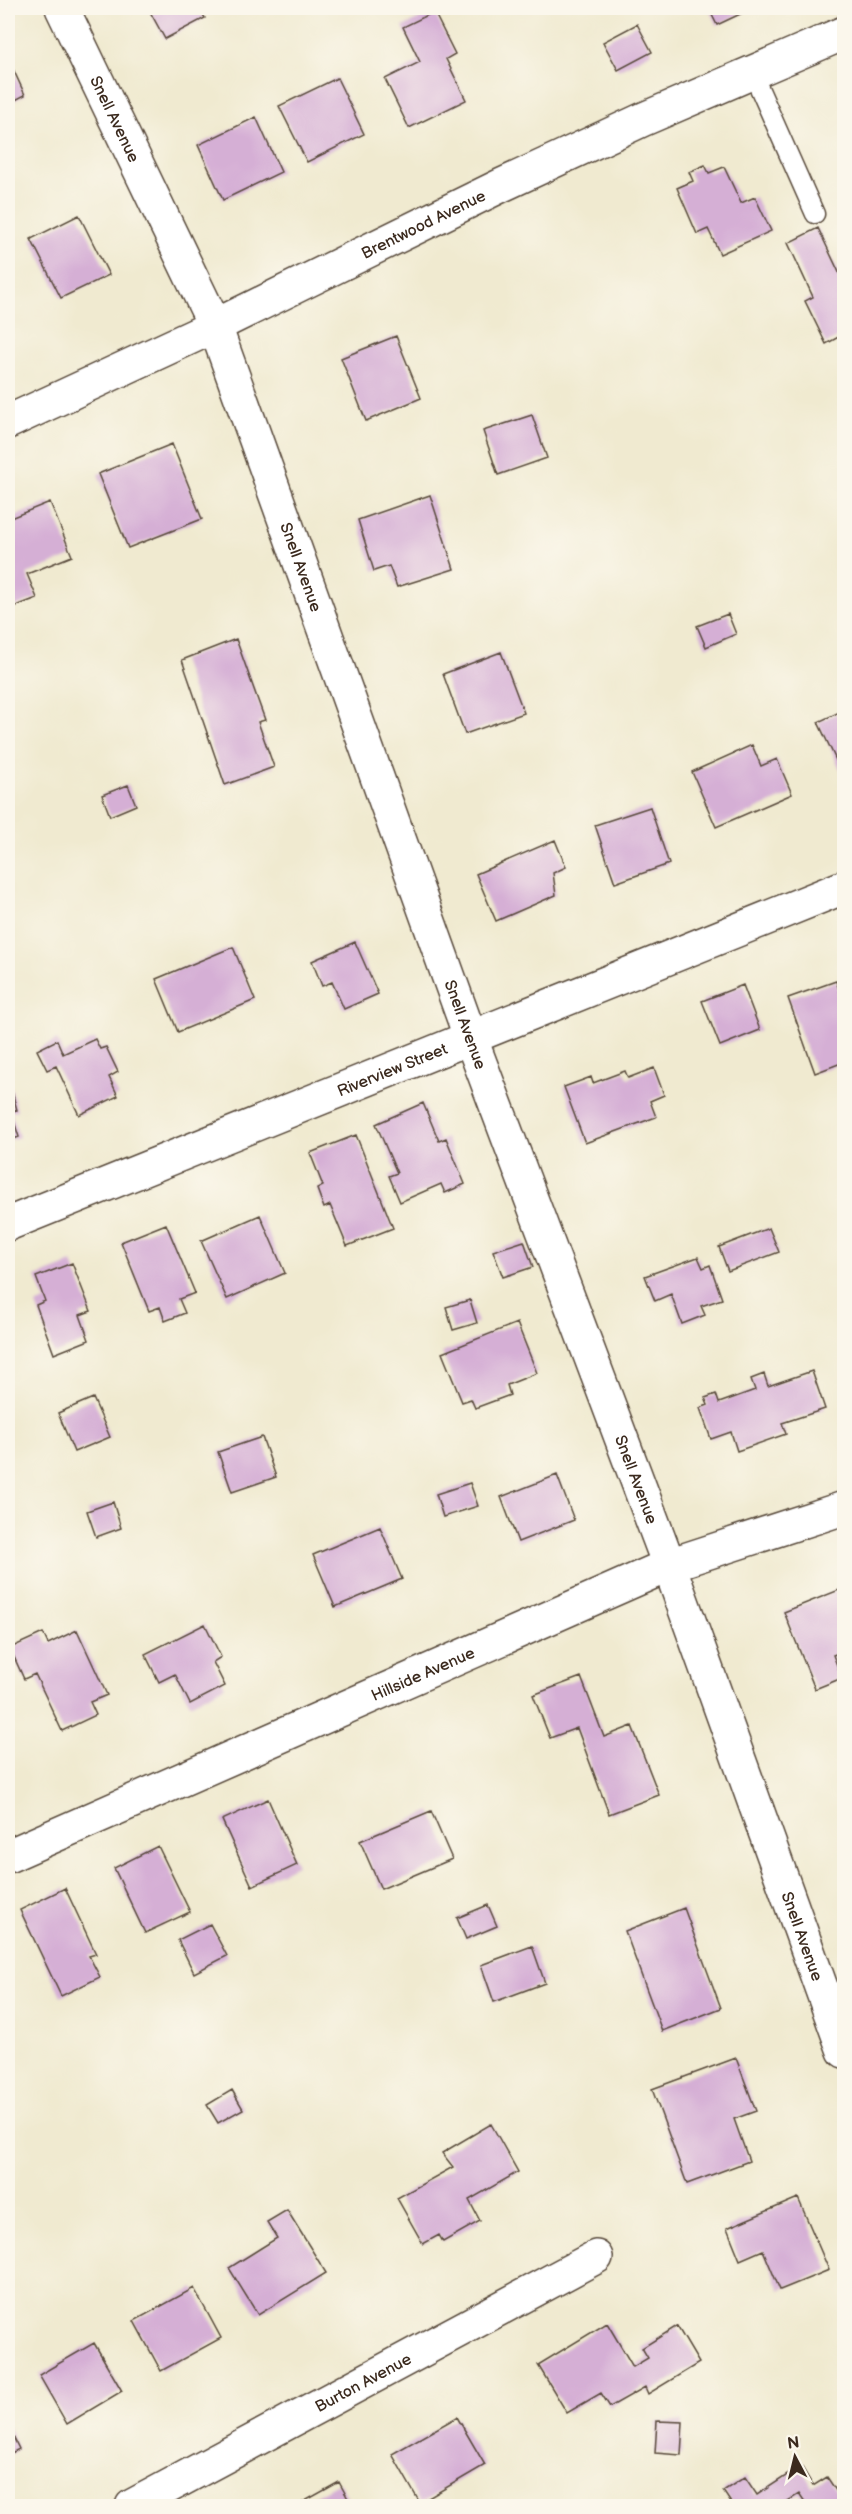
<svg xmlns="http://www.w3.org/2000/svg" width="852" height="2514" viewBox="0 0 852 2514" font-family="'Balsamiq Sans',sans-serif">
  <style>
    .building { fill: #d5afd5 }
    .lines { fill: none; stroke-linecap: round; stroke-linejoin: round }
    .lane-casing { stroke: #564739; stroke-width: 21 }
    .street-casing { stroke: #564739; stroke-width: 36 }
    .lane { stroke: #fff; stroke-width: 18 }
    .street { stroke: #fff; stroke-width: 33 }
    .labels { text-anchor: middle; stroke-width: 5; stroke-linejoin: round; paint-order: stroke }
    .street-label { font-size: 16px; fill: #3b2a1e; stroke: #fbf7ec }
  </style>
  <rect width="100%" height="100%" fill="#fbf7ec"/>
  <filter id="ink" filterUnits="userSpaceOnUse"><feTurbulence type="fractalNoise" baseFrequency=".0167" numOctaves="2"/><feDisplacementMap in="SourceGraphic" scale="12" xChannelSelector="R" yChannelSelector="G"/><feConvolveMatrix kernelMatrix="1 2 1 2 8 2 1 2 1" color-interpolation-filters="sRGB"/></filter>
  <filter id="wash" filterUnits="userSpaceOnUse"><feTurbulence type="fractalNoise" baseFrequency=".008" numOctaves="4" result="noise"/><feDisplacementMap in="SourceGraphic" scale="24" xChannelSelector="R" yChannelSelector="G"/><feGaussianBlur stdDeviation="1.35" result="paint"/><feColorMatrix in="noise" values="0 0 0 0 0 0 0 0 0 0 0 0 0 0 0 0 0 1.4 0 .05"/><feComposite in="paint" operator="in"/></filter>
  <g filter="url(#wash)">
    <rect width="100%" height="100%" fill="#f0ead0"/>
    <g id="blocks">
      <path class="building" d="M148 8H199L205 18 165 39Z
        M713 8H753L717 25 709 9Z
        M434 12 455 54 446 59 466 100 409 128 385 79 420 62 403 27Z
        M637 24 652 52 618 70 603 42Z
        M8 58 25 95 8 104Z
        M337 78 364 134 307 162 279 106Z
        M256 117 281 172 223 200 198 145Z
        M705 165 709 173 724 167 741 203 755 197 771 231 720 254 708 229 697 234 677 188 693 181 689 172Z
        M79 215 109 275 61 298 31 239Z
        M818 228 844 283V334L826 344 805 301 813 297 788 243Z
        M396 336 421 398 366 421 341 358Z
        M532 415 547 458 498 475 483 431Z
        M172 444 202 519 128 548 98 474Z
        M430 495 454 569 397 587 389 566 374 571 358 520Z
        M50 502 72 556 27 574 37 598 11 608 8 600V519Z
        M728 614 736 634 706 647 697 626Z
        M236 639 265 720 258 722 274 767 225 785 182 660Z
        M501 652 524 713 465 734 443 674Z
        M844 710V777L818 722Z
        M752 745 761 766 777 759 792 794 716 827 692 772Z
        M128 785 136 805 110 816 102 795Z
        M650 807 669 864 615 883 595 825Z
        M555 840 566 867 553 873 556 895 496 921 476 874Z
        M355 942 378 994 344 1009 332 982 322 986 312 961Z
        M233 947 255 1000 178 1032 156 979Z
        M836 981 844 1004V1062L815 1073 788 998Z
        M743 985 760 1030 720 1046 702 1001Z
        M95 1039 100 1049 106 1047 118 1072 109 1077 118 1096 79 1115 56 1066 47 1070 37 1050 57 1040 63 1054Z
        M654 1068 664 1095 650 1101 656 1117 585 1143 564 1087 591 1077 593 1083 625 1071 628 1078Z
        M11 1088 17 1110 11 1112 19 1137 8 1141V1089Z
        M423 1103 439 1141 446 1138 465 1184 445 1193 441 1184 400 1202 389 1176 397 1173 376 1124Z
        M356 1135 393 1228 347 1246 330 1205 324 1208 317 1189 323 1186 310 1153Z
        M260 1215 285 1273 227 1299 201 1241Z
        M166 1224 195 1293 179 1299 185 1313 165 1321 160 1307 149 1311 121 1242Z
        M769 1228 779 1252 728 1271 719 1247Z
        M524 1241 533 1267 503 1277 493 1251Z
        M698 1257 703 1268 710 1265 722 1299 701 1306 705 1315 682 1324 671 1294 655 1301 645 1276Z
        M72 1263 91 1311 80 1315 89 1340 54 1354 36 1305 45 1301 36 1277Z
        M470 1300 477 1323 453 1330 446 1307Z
        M517 1323 537 1373 507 1385 510 1395 475 1408 471 1399 462 1402 442 1353Z
        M812 1371 825 1409 782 1423 786 1434 737 1451 731 1432 711 1439 700 1408 708 1405 705 1398 716 1394 719 1403 755 1390 751 1379 764 1374 768 1386Z
        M93 1398 110 1437 74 1452 58 1413Z
        M262 1437 276 1477 232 1492 218 1452Z
        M557 1475 574 1520 518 1542 501 1497Z
        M470 1483 478 1506 443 1517 436 1494Z
        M113 1502 121 1528 96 1537 87 1511Z
        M380 1527 402 1579 335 1607 313 1555Z
        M844 1588V1651L833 1655 842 1678 815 1689 784 1612Z
        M205 1624 221 1657 213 1662 225 1686 190 1704 175 1674 159 1682 145 1654Z
        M77 1630 107 1695 90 1702 96 1715 62 1731 35 1674 24 1679 10 1648 43 1633 48 1644Z
        M581 1677 604 1737 632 1726 659 1795 609 1814 577 1728 550 1738 533 1695Z
        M268 1799 297 1865 252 1886 222 1820Z
        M431 1811 452 1859 381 1889 360 1841Z
        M158 1846 190 1912 145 1933 114 1868Z
        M65 1888 96 1954 89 1956 100 1977 61 1996 20 1910Z
        M488 1905 497 1926 466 1939 457 1918Z
        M684 1908 721 2008 662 2031 625 1931Z
        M210 1924 227 1956 194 1973 178 1940Z
        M532 1946 545 1983 494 2002 481 1965Z
        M736 2058 756 2111 734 2119 749 2161 687 2184 652 2089Z
        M232 2090 243 2109 218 2123 207 2105Z
        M491 2124 518 2172 469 2200 480 2221 443 2242 439 2235 423 2244 397 2198 453 2167 442 2153Z
        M798 2198 829 2270 780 2290 763 2250 740 2260 727 2228Z
        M287 2210 326 2273 258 2315 229 2268 277 2238 267 2222Z
        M194 2288 221 2338 161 2371 134 2321Z
        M607 2323 633 2367 648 2358 642 2348 677 2326 699 2363 648 2394 645 2387 610 2407 601 2393 567 2413 538 2365Z
        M94 2343 122 2391 67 2424 39 2375Z
        M457 2417 485 2465 420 2503 392 2454Z
        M657 2421 683 2422 681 2455 655 2453Z
        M8 2426 19 2449 8 2455Z
        M801 2466 813 2486 827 2477 843 2501 844 2500V2506H807L799 2494 780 2506H733L723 2491 745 2477 757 2495Z
        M339 2482 352 2506H296Z"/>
    </g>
  </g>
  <g filter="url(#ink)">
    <use href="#blocks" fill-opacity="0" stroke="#564739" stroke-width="1.5"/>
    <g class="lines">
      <defs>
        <path id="lane" d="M752 72 815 214"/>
        <g id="street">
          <path id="s1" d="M62 8 215 326 471 1039 669 1565 844 2051"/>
          <path id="s2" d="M8 422 215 326 500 186 644 119 844 33"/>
          <path id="s3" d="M8 1224 844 887"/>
          <path id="s4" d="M8 1856 669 1565 844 1508"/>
          <path id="s5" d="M132 2506 596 2257"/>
        </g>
      </defs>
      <use href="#lane" class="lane-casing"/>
      <use href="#street" class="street-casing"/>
      <use href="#lane" class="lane"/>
      <use href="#street" class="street"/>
    </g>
  </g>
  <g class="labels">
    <g class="street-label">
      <text dy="6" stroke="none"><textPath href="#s1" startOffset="123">Snell Avenue</textPath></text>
      <text dy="6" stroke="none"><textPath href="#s2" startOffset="460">Brentwood Avenue</textPath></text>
      <text dy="6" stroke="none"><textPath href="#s1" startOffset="609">Snell Avenue</textPath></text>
      <text dy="6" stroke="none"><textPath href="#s1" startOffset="1095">Snell Avenue</textPath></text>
      <text dy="6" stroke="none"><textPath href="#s3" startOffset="414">Riverview Street</textPath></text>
      <text dy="6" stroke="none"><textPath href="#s1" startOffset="1581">Snell Avenue</textPath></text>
      <text dy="6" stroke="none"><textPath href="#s4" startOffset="453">Hillside Avenue</textPath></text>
      <text dy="6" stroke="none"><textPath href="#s1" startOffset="2067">Snell Avenue</textPath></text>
      <text dy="6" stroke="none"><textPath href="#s5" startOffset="262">Burton Avenue</textPath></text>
    </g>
  </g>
  <rect width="852" height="2514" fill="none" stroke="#fbf7ec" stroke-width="30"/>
  <g transform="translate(795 2457) rotate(353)" stroke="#fbf7ec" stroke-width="4.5" paint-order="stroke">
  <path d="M0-4.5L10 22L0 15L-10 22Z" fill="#3b2a1e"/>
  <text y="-9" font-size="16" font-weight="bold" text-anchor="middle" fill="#3b2a1e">N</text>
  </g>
</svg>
